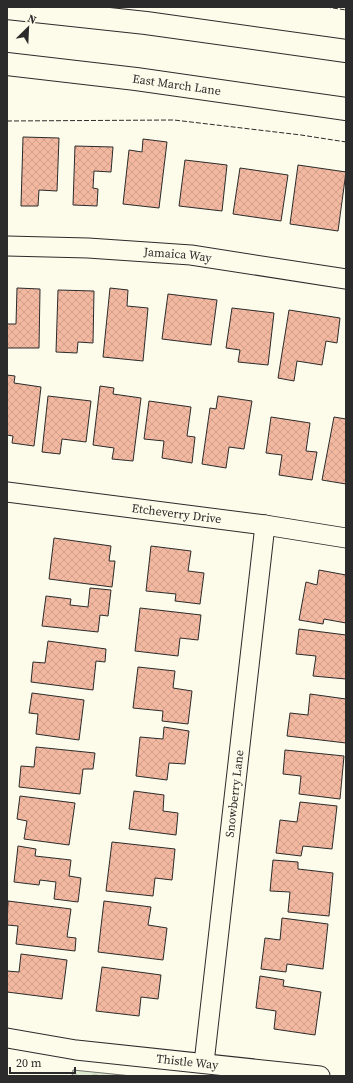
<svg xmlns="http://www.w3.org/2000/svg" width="353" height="1083" viewBox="0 0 353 1083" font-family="'Source Serif 4',serif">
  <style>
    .park { fill: url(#park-crowns); stroke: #74746e }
    .building { fill: url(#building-cross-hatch); stroke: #2b2b2b }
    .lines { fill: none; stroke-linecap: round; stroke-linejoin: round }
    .minor-casing { stroke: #2b2b2b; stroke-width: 21 }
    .secondary-casing { stroke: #2b2b2b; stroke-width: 24 }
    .minor { stroke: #fdfbea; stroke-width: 19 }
    .secondary { stroke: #fdfbea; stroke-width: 22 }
    .fence { stroke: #2b2b2b; stroke-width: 1; stroke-dasharray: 5 2; stroke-linecap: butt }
    .labels { text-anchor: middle; stroke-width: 3; stroke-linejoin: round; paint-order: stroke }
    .street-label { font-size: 12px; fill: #2b2b2b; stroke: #fdfbea }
  </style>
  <defs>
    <pattern id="park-crowns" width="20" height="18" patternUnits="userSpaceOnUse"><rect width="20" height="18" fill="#deebd1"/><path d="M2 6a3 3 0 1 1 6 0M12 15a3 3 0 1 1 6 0" fill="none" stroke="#bfcab4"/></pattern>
    <pattern id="building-cross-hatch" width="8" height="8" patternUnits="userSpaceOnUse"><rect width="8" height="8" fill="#f2b8a0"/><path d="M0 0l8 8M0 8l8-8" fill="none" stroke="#d09e8a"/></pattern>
  </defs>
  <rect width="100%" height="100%" fill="#fdfbea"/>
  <path class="park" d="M73 1070 132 1076H72Z"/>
  <path class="building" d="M23 137 59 138 57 191 39 190 38 206H21Z
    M143 139 167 142 159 208 123 204 129 150 142 152Z
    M75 146 113 147 111 172 94 171 93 188 98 189 97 206 73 205Z
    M185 160 227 165 222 211 179 206Z
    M298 165 346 172 338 231 290 224Z
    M240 168 288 175 281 221 233 214Z
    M17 288 40 289 39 348H7V324H16Z
    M110 288 128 290 127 306 148 308 143 361 103 357Z
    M58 290 94 291 93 343 78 342 77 353 56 352Z
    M168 294 217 300 211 345 162 339Z
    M232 308 274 313 268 365 238 362 240 350 226 348Z
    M289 310 340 318 337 343 326 341 322 365 297 361 294 381 278 378Z
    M7 375 15 376 14 383 41 387 34 446 12 443 13 436 7 435Z
    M100 386 114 388 113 394 141 398 133 461 112 459 114 448 93 445Z
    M48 396 91 401 86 442 62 439 60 454 42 452Z
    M218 396 252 401 244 449 229 447 226 468 202 464 210 408 216 409Z
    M149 401 191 407 187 436 195 437 192 463 162 458 164 441 144 439Z
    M271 417 310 423 306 451 317 452 312 480 279 475 282 455 266 453Z
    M334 417 346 419V484L322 480Z
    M54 538 111 546 109 561H115L112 587 49 579Z
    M151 546 191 551 188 571 204 573 200 604 175 601 176 594 146 591Z
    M319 570 346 575V623L324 619 323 624 299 620 306 582 317 585Z
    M90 588 111 590 108 616 100 615 98 632 42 626 46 596 71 599 70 605 88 607Z
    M140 608 201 615 198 640 180 638 178 656 135 651Z
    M299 629 346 635V679L313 676 316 656 296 654Z
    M48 641 106 649 105 662 96 661 93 690 31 682 33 662 45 663Z
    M138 667 175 671 173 688 192 691 188 724 162 721 163 711 133 708Z
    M32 693 84 700 79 740 36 734 38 714 29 713Z
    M310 694 346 699V743L287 736 290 713 308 715Z
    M164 727 189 731 185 764 169 763 167 780 136 776 140 737 163 739Z
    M36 747 95 753 93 769H83L80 794 19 787 21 766 34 767Z
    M285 750 344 756 340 799 299 794 301 776 283 774Z
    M134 791 164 795 163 811 178 813 176 835 129 829Z
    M20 796 75 803 69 845 24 839 27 821 17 819Z
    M300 802 337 806 332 849 303 846 301 856 276 853 280 820 297 822Z
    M112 842 175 849 172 880 155 878 153 896 106 891Z
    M18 846 36 849 35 856 71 860 69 876 81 878 78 902 54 899 56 882 40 880 39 885 14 882Z
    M273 860 298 862V869L333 873 329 916 288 912 290 892 270 891Z
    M8 901 71 909 67 937 76 938 75 951 16 944 18 926 7 925Z
    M104 901 151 907 148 925 167 928 163 960 98 952Z
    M282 918 328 924 323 969 287 964 286 972 261 969 265 938 280 940Z
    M21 954 67 960 62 999 7 992V971L19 972Z
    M102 967 161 975 158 999 141 997 139 1016 96 1011Z
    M260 976 284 980 283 986 321 992 315 1035 274 1029 276 1011 256 1008Z"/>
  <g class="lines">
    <defs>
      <g id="minor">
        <path id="s1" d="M7 246 88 248 191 255 346 279"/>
        <path id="s2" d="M7 492 265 525 346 538"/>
        <path id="s3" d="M7 1038 76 1050 320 1076"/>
        <path id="s4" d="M204 1063 265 525"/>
      </g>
      <g id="secondary">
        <path d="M7 8 146 23 346 51"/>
        <path id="s5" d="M7 64 136 79 346 109"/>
      </g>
    </defs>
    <use href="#minor" class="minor-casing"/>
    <use href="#secondary" class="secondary-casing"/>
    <use href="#minor" class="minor"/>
    <use href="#secondary" class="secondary"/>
    <path class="fence" d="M326 7 346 10
      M7 121 174 120 301 135 346 142"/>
  </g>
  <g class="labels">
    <g class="street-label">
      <text dy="4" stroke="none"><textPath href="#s5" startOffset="171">East March Lane</textPath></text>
      <text dy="4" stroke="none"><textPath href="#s1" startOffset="171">Jamaica Way</textPath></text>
      <text dy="4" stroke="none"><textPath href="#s2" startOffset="171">Etcheverry Drive</textPath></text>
      <text dy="4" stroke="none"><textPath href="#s4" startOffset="271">Snowberry Lane</textPath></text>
      <text dy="4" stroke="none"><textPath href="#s3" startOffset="182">Thistle Way</textPath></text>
    </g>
  </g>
  <rect width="353" height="1083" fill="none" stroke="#2b2b2b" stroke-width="16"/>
  <g transform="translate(28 28) rotate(24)" stroke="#fdfbea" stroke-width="3" paint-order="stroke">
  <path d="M0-3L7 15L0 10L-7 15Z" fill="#2b2b2b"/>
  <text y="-6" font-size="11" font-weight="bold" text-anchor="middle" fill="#2b2b2b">N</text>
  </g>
  <path d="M10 1067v6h65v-6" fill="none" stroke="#2b2b2b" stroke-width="2"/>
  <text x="16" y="1067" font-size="12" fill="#2b2b2b" stroke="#fdfbea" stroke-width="3" paint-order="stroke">20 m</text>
</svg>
